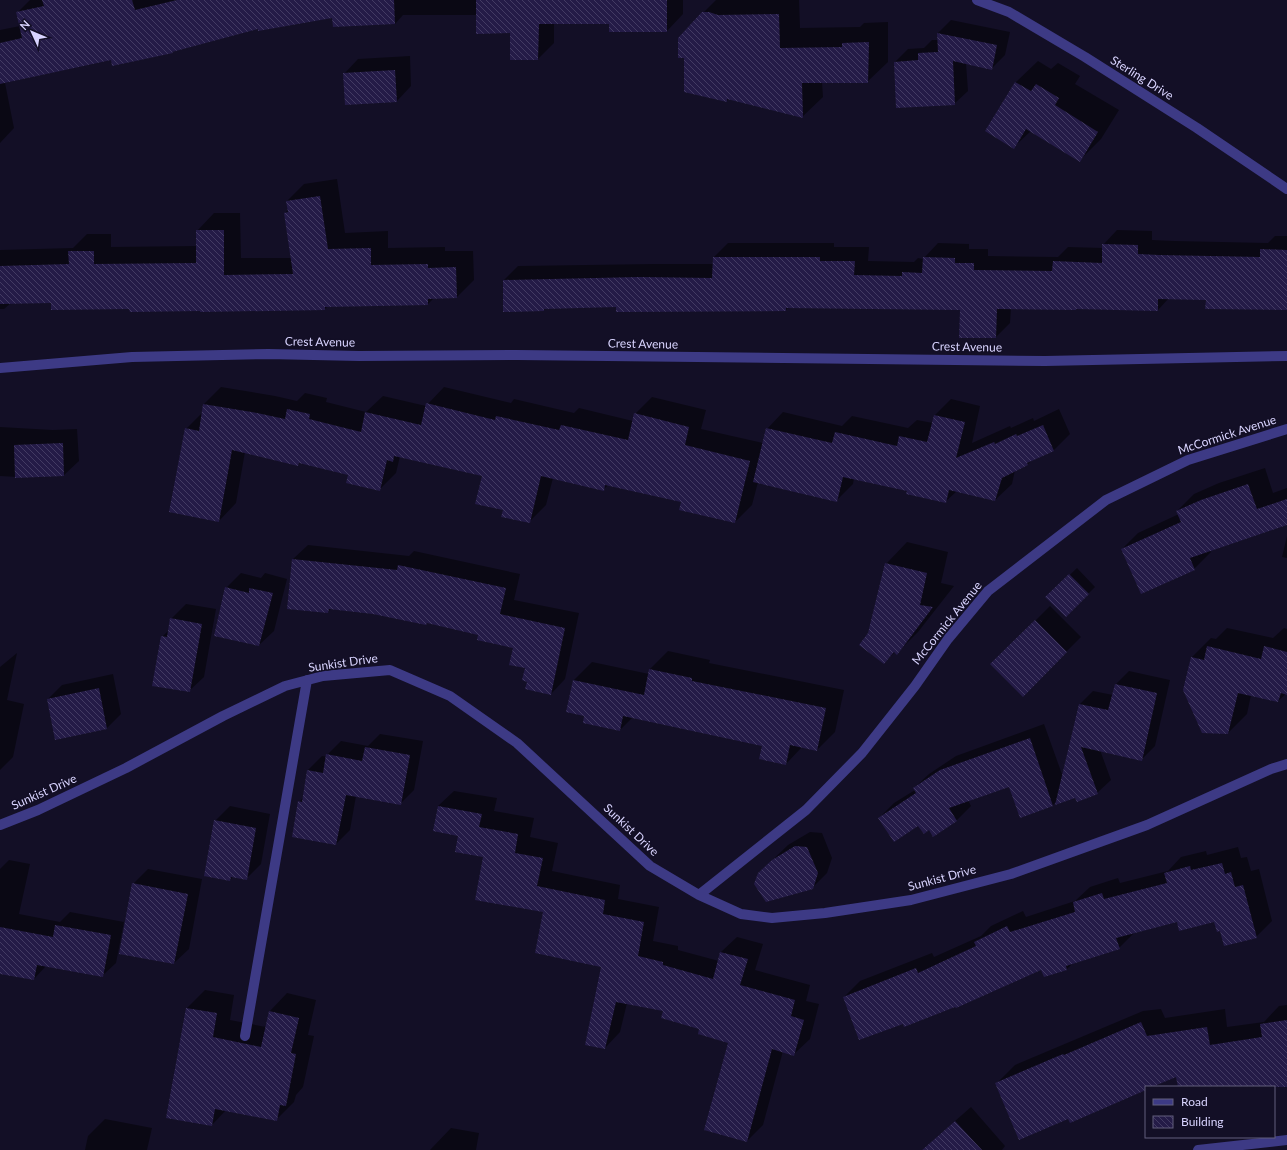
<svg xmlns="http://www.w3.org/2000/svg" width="1287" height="1150" viewBox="0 0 1287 1150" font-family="Lato,sans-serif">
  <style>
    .shadow { fill: #0007 }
    .building { fill: url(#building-back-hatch) }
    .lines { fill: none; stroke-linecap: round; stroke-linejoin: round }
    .minor { stroke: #3d3a85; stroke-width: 10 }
    .labels { text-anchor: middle; stroke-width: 3; stroke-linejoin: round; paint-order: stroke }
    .street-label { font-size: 12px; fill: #d9d4ff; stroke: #130f26 }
  </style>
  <defs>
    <pattern id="building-back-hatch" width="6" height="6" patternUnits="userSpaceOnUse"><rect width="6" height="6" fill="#241b47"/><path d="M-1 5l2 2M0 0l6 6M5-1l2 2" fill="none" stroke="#433b63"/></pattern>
  </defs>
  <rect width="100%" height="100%" fill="#130f26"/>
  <path class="shadow" d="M30 0H683V14L667 31 610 23H554V43L538 59 511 32 477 15H403L395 24 333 16 258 28 174 50 172 52 112 58 5 83 14 128 0 143V30L20 26 18 12Z
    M716 0H799L800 28 860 27 864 23 888 22V62L867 82H822L823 97 802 117 729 98 727 101 703 13Z
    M951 20 1010 32 1005 55 992 68 966 63 968 91 954 104 895 62 908 49 924 48 932 40H938V33Z
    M410 56 411 86 397 101 344 74 358 59Z
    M1038 61 1051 69 1058 63 1080 76 1075 84 1119 110 1101 139 1079 161 1031 131 1014 147 987 130 1016 82Z
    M337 179 345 233 388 231V248L445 247V251H473L474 280 457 297 434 298 428 304 329 305 325 309 130 311V308L52 302 11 303 4 309H0V250L73 248 87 234H111V247L197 246V231L214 213H240L241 258H291L285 213 288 210 287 201 304 184Z
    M1117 230 1152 231V240L1174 241 1268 243 1275 236H1287V309L1207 299 1169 298 1158 310 1011 308 1010 323 996 337 962 309 789 307 786 310 617 306 546 308 544 310 504 280 518 266 654 264H714V257L728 243H834V247H869L868 261 914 262 918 258 923 259 938 243 969 244V249H988V256L1058 257 1068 247 1103 248V245Z
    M221 387 275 396 297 401 305 393 327 398 326 402 366 412 383 396 426 406 444 387 511 403 514 399 574 413 579 408 633 421 635 414 652 397 706 410 701 429 763 443 767 429 783 412 842 426 852 416 908 428 917 420 933 423 934 416 951 399 980 406 972 443 1010 426 1011 428 1033 418 1034 421 1059 409 1070 434 1054 450 1032 460 1027 465 1015 470 1012 484 995 500 957 491 945 502 908 491 854 478 853 484 836 501 758 482 752 505 735 522 682 501 609 484 604 489 553 478 546 505 529 522 504 510 483 476 400 456 396 473 379 490 349 474 301 462 298 465 245 452 236 503 219 521 186 429 203 412 204 404Z
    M0 427 53 430 77 429 79 461 64 475 18 477 0 476Z
    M1265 468 1273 493 1287 488V524L1210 550 1211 552 1194 569 1122 549 1138 533 1179 514 1177 511 1194 494 1219 483Z
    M1287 536V558L1282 557Z
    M907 542 948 552 941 583 954 586 918 632 897 653 895 652 884 663 869 634 886 564Z
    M308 545 409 556 414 551 520 574 514 600 579 613 565 679 551 694 528 681 526 667 514 647 479 634 428 622 426 624 374 613 332 608 328 612 293 559Z
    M1077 568 1095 587 1066 616 1047 597Z
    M241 573 261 578 265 573 287 579 274 631 259 645 215 635 226 588Z
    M186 604 216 609 204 677 189 691 162 637 169 630 171 619Z
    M1050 606 1081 637 1023 695 992 664Z
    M1227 628 1273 638 1284 628 1287 629V694H1286L1278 701 1251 695 1247 714 1228 733 1192 657 1211 638 1216 639Z
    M668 651 710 660 709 663 844 690 835 732 817 750 802 747 786 764 763 745 633 717 620 730 585 715 574 680 592 662 649 674 650 669Z
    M17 653 7 700 24 704 13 757 0 770V667Z
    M1129 671 1170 680 1155 746 1141 760 1100 750 1111 780 1097 793 1057 801 1053 805 1021 817 1010 785 968 800 971 806 957 820 929 829 918 824 879 818 894 803 915 790 914 788 929 774 956 756 1044 724 1063 777 1080 704 1093 691 1113 695 1116 684Z
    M113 674 121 714 107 728 48 699 62 685Z
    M380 734 423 741 414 790 400 804 356 796 350 830 336 844 299 802 303 798 308 770 322 756 327 757V755L341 741 368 746Z
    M454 791 497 798 494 811 534 818 530 837 558 843 552 871 620 885 618 899 659 907 653 941 678 946V950L719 961 721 952 737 937 763 944 755 970 810 985 806 1001 819 1004 810 1039 794 1054 783 1051 763 1125 747 1141 730 1042 664 1011 627 1003 620 1032 605 1048 602 966 545 912 460 835 438 806Z
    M230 806 270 814 261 864 246 879 233 877 230 880 215 821Z
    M810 832 822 833 832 858 827 873 812 888 758 874 788 845Z
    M1238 847 1241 858 1247 857 1251 871 1259 869 1272 921 1256 937 1220 930 1215 921H1178L1135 932 1119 948 1074 962 1066 970 1042 968 956 1006 904 1022 844 997 860 981 932 953 934 957 981 936 991 926 1023 911 1026 917 1075 901 1090 887 1118 878 1120 883 1168 871 1181 857 1206 851 1207 855Z
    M9 860 30 864 19 914 60 922 70 912 124 922 116 963 102 976 46 966 34 979 0 973V869Z
    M148 869 202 879 189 949 174 963 133 884Z
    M205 990 234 995 230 1020 266 1027 270 1011 287 993 316 1000 308 1035 314 1036 303 1087 296 1095 294 1102 276 1120 226 1110 212 1125 187 1008Z
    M1287 1005V1085L1274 1087H1179L1177 1075 1150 1087H1146V1089L1069 1118 997 1083 1015 1065 1143 1011 1161 1009 1165 1018 1225 1009 1227 1027 1264 1022 1279 1006Z
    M971 1107 1005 1146 1002 1150H922Z
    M105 1119 152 1128 147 1150H85L88 1136Z
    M451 1128 479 1133 476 1150H430Z"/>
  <path class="building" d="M42 0H132L135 10 177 0H394L395 24 333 27 332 18 258 31V29L172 52 173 53 112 66 111 60 0 84V43L22 38 16 12 44 6Z
    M476 0H667V32H609V24H539L538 60H510V33L476 34Z
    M702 12H709L718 15 779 14 780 48 842 47V43L869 42 868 83H802L803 118 727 99V102L684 92V58H678V38Z
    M937 33 997 45 992 70 953 61 955 105 896 108 894 62 918 60V53L938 52Z
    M395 70 397 102 345 105 343 73Z
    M1015 82 1031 91 1036 84 1059 98 1055 105 1098 132 1080 162 1026 129 1014 149 985 131Z
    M320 196 328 249 371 248V265L428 264V268L456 267 457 298 428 299V305L325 307V310L200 312V311L130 312 129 309 51 310V303L0 304V266L69 264 68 251H94V264L196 263V230H224V275L293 274 284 213 288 212 286 201Z
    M1102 244 1138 245V254L1159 255 1260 257V249L1287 250V310L1205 309 1206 300 1158 299V311L1076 309V310L997 309 996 338H959L960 310 786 308V311L616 312V307L544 309V311L503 312V280L639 277 712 278 713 257H820V261H855L854 275 902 276V272L922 273 923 257 955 258V263H974V270L1052 271 1053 261 1102 263Z
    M426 403 495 420 496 416 559 430 561 425 628 440 634 413 689 427 685 445 750 461 735 523 679 510 681 502 605 485 604 491 541 476 530 523 501 517 503 510 475 504 482 476 394 456 393 462 387 460 380 491 346 483 348 475 299 463 298 466 232 450 219 522 169 512 185 428 199 431 203 404 257 413 285 419 287 409 310 414 309 419 361 432 365 412 421 425Z
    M934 415 965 422 956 458 994 442 995 444 1016 434 1017 436 1043 425 1054 451 1027 463 1028 465 1002 478 995 501 949 490 946 503 906 494 907 491 843 477 837 502 753 482 766 428 832 443 835 432 897 446 899 436 927 442Z
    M63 443 64 476 15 478 14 445Z
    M1248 484 1257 509 1287 499V525L1190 558 1195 570 1141 594 1121 549 1181 522 1176 511 1201 500Z
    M292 559 397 570 398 565 506 588 500 614 565 628 551 695 525 689 527 682 522 680 525 668 509 665 513 648 477 640 478 635 427 623 426 625 373 614 329 609 328 613 287 609Z
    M885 563 927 573 920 605 933 607 897 655 894 652 884 664 859 645 868 633Z
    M1069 574 1089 594 1066 617 1045 597Z
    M225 587 249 593V588L273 593 259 646 214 636Z
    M170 618 202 624 190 692 152 686 161 636 167 637Z
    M1035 620 1067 652 1023 697 990 664Z
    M1207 646 1261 659 1264 646 1287 652V695L1281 693 1278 702 1238 693 1228 734 1202 733 1183 690 1191 657 1204 660Z
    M649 669 692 678V681L826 708 817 751 790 745 786 765 759 759 762 746 623 716 620 731 583 723 584 716 566 712 573 680 644 695Z
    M1115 684 1157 693 1142 761 1081 747 1098 794 1077 802 1075 798 1055 805 1079 704 1108 710Z
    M99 688 107 729 55 740 47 699Z
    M1030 738 1053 806 1020 818 1009 787 949 808 957 821 933 837 929 830 924 834 918 826 894 842 878 818 916 793 913 788 940 770Z
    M365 747 410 755 401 805 346 795 336 845 292 837 298 801 302 802 307 770 323 773 326 754 362 761Z
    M438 806 482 814 479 827 518 834 515 853 543 858 537 886 605 900 603 914 644 922 638 956 663 962V965L713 979 720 952 748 959 740 985 795 1000 791 1016 804 1020 794 1056 772 1049 747 1142 704 1130 728 1043 698 1034 699 1029 661 1018 663 1011 616 1002 605 1049 585 1045 601 967 535 953 543 912 475 900 483 857 455 852 458 836 433 831Z
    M214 820 256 828 247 880 231 877 230 881 204 876Z
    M795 846 807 847 818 873 813 889 766 902 754 884 758 873 772 860Z
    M1222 863 1225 874 1231 872 1235 887 1243 885 1257 938 1224 946 1220 931 1217 932 1214 922 1179 931 1177 922 1116 938 1120 949 1066 966 1067 970 1044 977 1041 970 956 1008 955 1007 904 1027 903 1024 859 1040 843 997 916 968 918 973 976 946 974 942 1007 926 1010 932 1075 912 1073 902 1102 893 1104 899 1167 883 1164 873 1190 866 1191 870Z
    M132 883 188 894 174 964 119 954Z
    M55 925 111 935 103 977 37 965 34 980 0 974V927L53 937Z
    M186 1008 217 1013 213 1037 261 1047 269 1011 299 1018 291 1053 296 1054 286 1106 280 1105 277 1121 215 1109 212 1126 166 1118Z
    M1287 1020V1087H1178L1176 1077 1152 1087H1146V1090L1070 1123 1068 1119 1019 1140 995 1083 1063 1054 1064 1055 1141 1022 1147 1036 1207 1027 1210 1045 1262 1037 1260 1024Z
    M955 1121 982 1150H922Z"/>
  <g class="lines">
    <path class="minor" d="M977 0 1009 12 1085 57 1197 128 1287 189
      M0 368 132 357 268 354 359 356 517 355 1045 361 1287 356
      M0 825 38 810 126 768 223 716 285 686 323 676 390 670 450 696 517 743 650 866 699 895 741 914 772 918 825 913 911 900 1011 874 1147 825 1271 769 1287 764
      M699 895 806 810 862 753 915 686 948 639 988 591 1106 500 1188 460 1287 429
      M245 1036 307 680
      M1198 1150 1287 1140"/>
  </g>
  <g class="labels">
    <g class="street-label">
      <text transform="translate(1142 78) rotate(32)" y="4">Sterling Drive</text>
      <text transform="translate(320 342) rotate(1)" y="4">Crest Avenue</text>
      <text transform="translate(643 344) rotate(1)" y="4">Crest Avenue</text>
      <text transform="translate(967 347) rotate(1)" y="4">Crest Avenue</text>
      <text transform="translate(1227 435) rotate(-18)" y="4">McCormick Avenue</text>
      <text transform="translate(947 623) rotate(-51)" y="4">McCormick Avenue</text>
      <text transform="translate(343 663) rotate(-8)" y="4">Sunkist Drive</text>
      <text transform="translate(44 792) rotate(-24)" y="4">Sunkist Drive</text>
      <text transform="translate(631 830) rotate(43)" y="4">Sunkist Drive</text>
      <text transform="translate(942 878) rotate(-15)" y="4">Sunkist Drive</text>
    </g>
  </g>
  <rect x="1145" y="1086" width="130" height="52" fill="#130f26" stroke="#625e7d"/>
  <rect x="1153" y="1099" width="20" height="6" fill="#3d3a85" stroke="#625e7d"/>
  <text x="1181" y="1106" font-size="12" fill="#d9d4ff">Road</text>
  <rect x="1153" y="1116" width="20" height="12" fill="url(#building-back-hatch)" stroke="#625e7d"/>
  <text x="1181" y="1126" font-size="12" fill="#d9d4ff">Building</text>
  <g transform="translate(32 32) rotate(314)" stroke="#130f26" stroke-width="3" paint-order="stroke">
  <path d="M0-3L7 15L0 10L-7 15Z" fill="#d9d4ff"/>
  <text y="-6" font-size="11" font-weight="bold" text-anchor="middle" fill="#d9d4ff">N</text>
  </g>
</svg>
